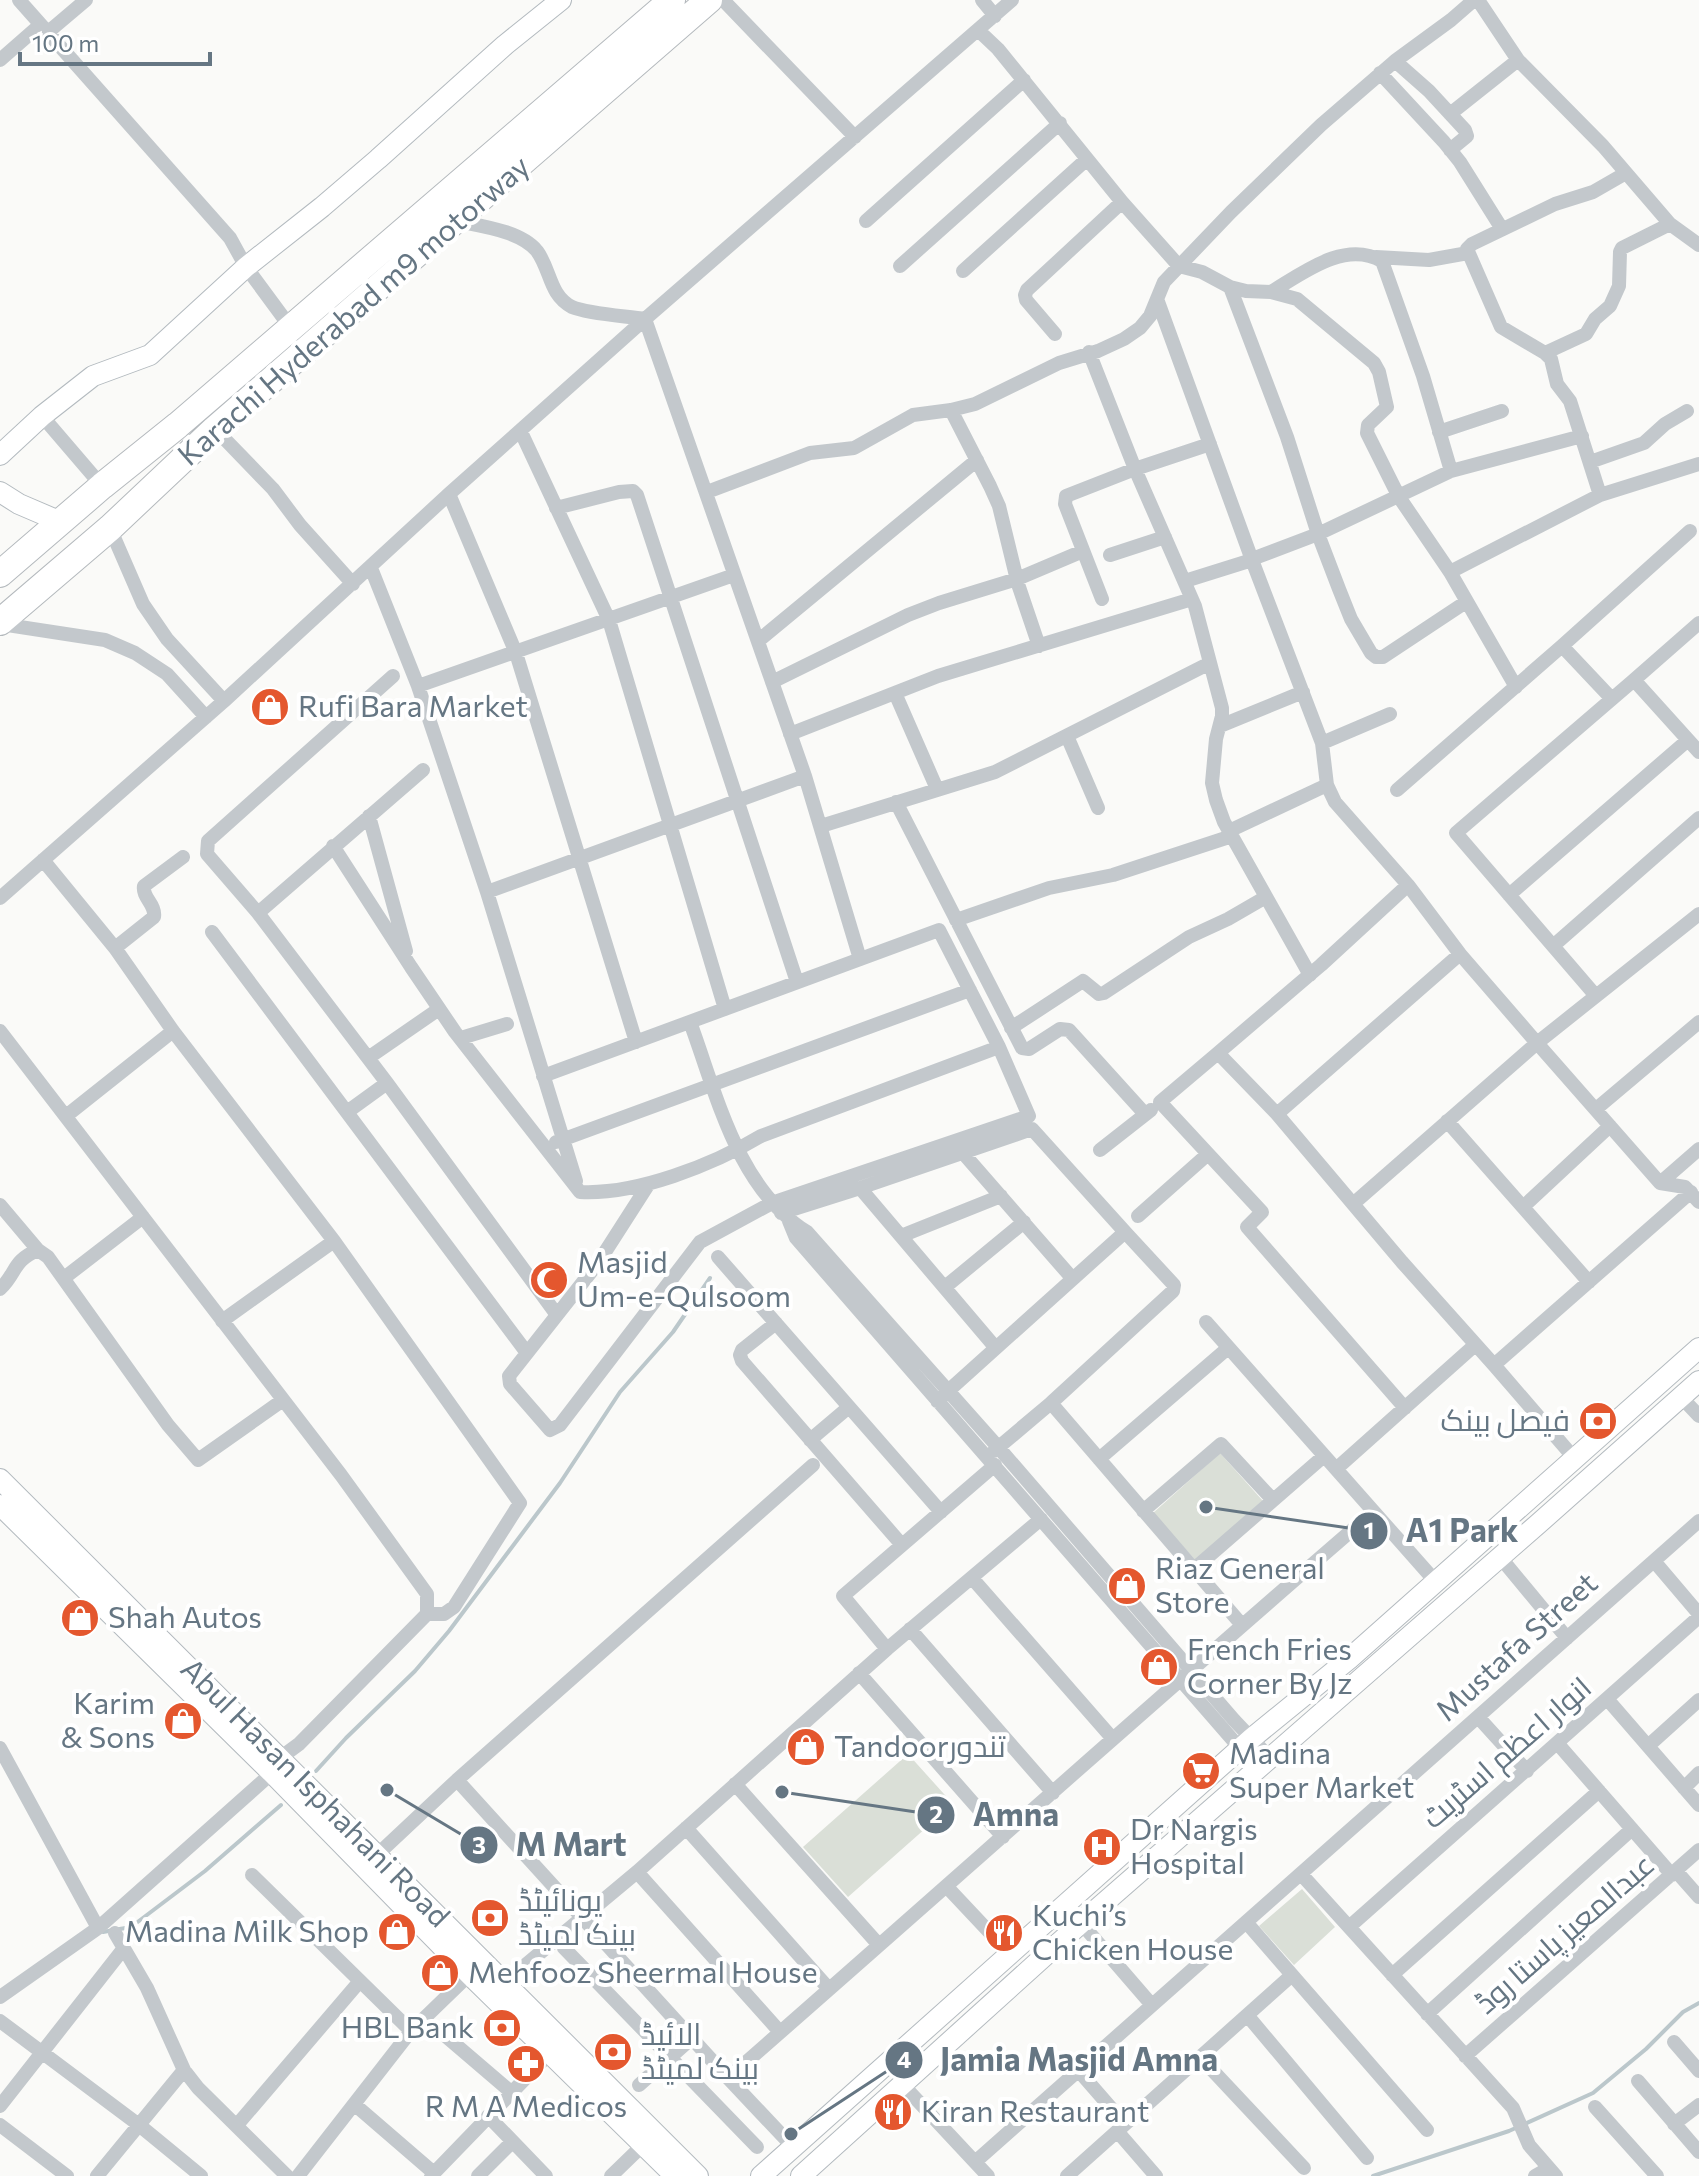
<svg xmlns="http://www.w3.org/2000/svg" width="1699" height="2176" viewBox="0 0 1699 2176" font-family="Commissioner,Cairo,sans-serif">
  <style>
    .green { fill: #dadfd7 }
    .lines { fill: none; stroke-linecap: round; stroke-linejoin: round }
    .stream { stroke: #bbc7cb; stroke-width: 4 }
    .secondary-casing { stroke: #b3babf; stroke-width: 22 }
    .highway-casing { stroke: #b4b9bd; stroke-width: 28 }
    .street { stroke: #c3c8cc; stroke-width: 14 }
    .secondary { stroke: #fff; stroke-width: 20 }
    .highway { stroke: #fff; stroke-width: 26 }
    .labels { text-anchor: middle; stroke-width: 8; stroke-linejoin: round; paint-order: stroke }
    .street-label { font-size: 30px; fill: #657683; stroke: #fff }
    .poi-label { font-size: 30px; fill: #657683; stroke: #fff; text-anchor: start }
    .leader { fill: none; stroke: #657683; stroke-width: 3 }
    .callout-dot { fill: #657683; stroke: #fff; stroke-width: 3 }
    .mark-label { font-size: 24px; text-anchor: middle; font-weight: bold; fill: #fff }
    .callout-label { font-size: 32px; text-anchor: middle; font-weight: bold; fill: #657683; stroke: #fff; stroke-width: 8; stroke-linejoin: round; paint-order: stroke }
  </style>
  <rect width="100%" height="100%" fill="#fafaf8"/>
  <path class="green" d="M1220 1453 1263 1501 1196 1561 1153 1513Z
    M908 1754 953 1804 848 1897 803 1847Z
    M1302 1889 1335 1927 1294 1965 1259 1926Z"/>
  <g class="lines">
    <path class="stream" d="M316 1771 346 1738 415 1671 449 1631 560 1483 620 1392 673 1332 710 1278
      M103 1932 131 1927 205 1871 281 1805
      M1373 2176 1509 2131 1593 2093 1646 2049 1683 2012 1699 2003"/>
    <defs>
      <path id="secondary" d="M0 455 42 416 93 376 150 355 246 267 322 207 378 159 505 45 561 0
        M0 492 19 504 61 522
        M0 1479 698 2176
        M0 1505 272 1773 470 1975 675 2176
        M761 2176 1252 1738 1349 1659 1699 1348
        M801 2176 1081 1923 1538 1524 1699 1381"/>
      <path id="highway" d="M0 574 102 486 178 425 672 0
        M0 622 110 528 215 429 709 0"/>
    </defs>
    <use href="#secondary" class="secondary-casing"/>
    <use href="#highway" class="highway-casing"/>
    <path class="street" d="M19 0 230 238 246 267 291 328
      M723 0 855 137
      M982 0 995 16
      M1478 0 1518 60 1603 146 1670 224 1699 245
      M979 31 998 49 1122 202 1179 266 1202 272 1230 287 1246 291 1271 292 1297 299 1374 363 1379 372 1387 407 1368 425 1367 433 1399 497 1450 572 1516 687
      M47 33 86 0
      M0 60 40 25
      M1395 61 1429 91 1465 130 1467 136 1450 150
      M1380 73 1444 142 1460 162 1502 229
      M1450 114 1518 60
      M457 221C481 226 521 231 537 251 551 270 549 295 572 307 589 314 626 316 645 319L805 776 860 959
      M866 221 1024 80
      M1376 257 1429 260 1468 253
      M900 266 1060 123
      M963 271 1087 159
      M1230 287 1287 437 1318 534 1339 589 1351 619 1371 653 1376 657H1383L1466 602
      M1271 292C1303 273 1344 240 1382 261L1423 376 1451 471
      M1157 299 1252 560 1322 743 1327 785 1335 802 1408 885
      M1055 334 1026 300 1025 295 1027 290 1122 202
      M1089 352 1135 469 1195 606 1222 708V716L1216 739 1212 783 1216 800 1224 822 1310 975
      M1545 353 1586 334 1595 319 1610 306 1619 286 1620 252 1622 248 1670 224
      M951 410 990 486 999 506 1018 584 1039 646
      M42 416 102 486
      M215 429 273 489 300 525 353 584
      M521 432 609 620 725 1009
      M1439 432 1502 411
      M1590 462 1644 443 1665 424 1687 411
      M707 492 810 453 854 448 913 415 951 410 975 404 1059 363 1098 351 1124 339 1140 328 1150 316 1164 282 1231 212 1321 125 1395 61 1451 20 1474 0
      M449 494 516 653 636 1042
      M1600 495 1570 401 1557 384 1551 359 1545 353 1501 327 1467 249 1472 244 1555 204 1593 192 1626 173
      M556 508 619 492 633 491 637 495 797 982
      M110 528 143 604 167 639 224 701
      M1110 555 1165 537
      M1252 559 1318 534 1451 471 1582 436
      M371 568 418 686 487 892 576 1181
      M1450 572 1600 495 1699 464
      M1185 581 1252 560
      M1102 599 1065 504 1066 496 1135 469 1210 444
      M0 624 105 640 135 653 167 674 206 717
      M758 641 977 460
      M1562 646 1612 699
      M393 676 208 841 207 854 258 913 387 1083 557 1315
      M1634 680 1699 623
      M772 682 908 615 939 603 1017 579 1083 551
      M418 686 734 575
      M895 693 937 789
      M1220 726 1303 692
      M790 734 938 676 1192 599
      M1067 736 1098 808
      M1322 743 1390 714
      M1699 752 1634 680 1456 833 1596 996 1537 1043 1660 1183 1685 1187 1699 1202
      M1397 790 1562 646 1690 531
      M896 802 1022 1048 1029 1049 1060 1029 1069 1030 1145 1114
      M369 816 406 951
      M821 826 995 772 1210 663
      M1229 831 1327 785
      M333 846 411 967 455 1032 580 1192C636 1195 713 1165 761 1136L999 1047
      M43 860 115 948 173 1031 334 1241 520 1503 454 1607 444 1614H427
      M487 892 805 776
      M1509 895 1688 740
      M0 898 224 701 449 494 645 319 1012 0
      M258 913 423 770
      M956 920 1049 888 1113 875 1232 836
      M212 932 527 1353
      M1553 946 1699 818
      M115 948 154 917C156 904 142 898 144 886L183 857
      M1596 996 1699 914
      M690 1022C717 1095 737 1188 807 1232L998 1447 1234 1720 1270 1758
      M1011 1028 1083 981 1099 994 1104 993 1189 937 1228 919 1266 897
      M0 1031 341 1475 427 1594V1614L299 1744 280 1758
      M461 1038 507 1024
      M1218 1053 1160 1102 1262 1212 1247 1227 1405 1408
      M368 1058 439 1009
      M543 1076 939 930 999 1047 1029 1116 772 1203 700 1242 560 1425 550 1430 510 1384 509 1376 598 1263 648 1185
      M1596 1109 1699 1022
      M347 1112 387 1083
      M1277 1114 1460 954
      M66 1116 173 1031
      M1447 1121 1589 1282
      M556 1142 970 990
      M1100 1150 1151 1110
      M963 1153 1072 1278
      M1660 1183 1699 1149
      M1353 1204 1537 1043 1460 954 1408 885 1321 965 1218 1053 1277 1114 1402 1262 1494 1365 1575 1459
      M0 1205 38 1250 48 1257 168 1425 198 1460 283 1400
      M1523 1207 1610 1126
      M781 1213 860 1188
      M1138 1216 1208 1154
      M789 1221 796 1238 1258 1769
      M901 1236 1001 1196
      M718 1257 941 1512
      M64 1278 143 1217
      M945 1287 1024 1222
      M0 1289C17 1273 12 1261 38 1250
      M222 1321 334 1241
      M1206 1322 1436 1582
      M776 1323 742 1350 740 1355 742 1361 902 1545
      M1494 1365 1691 1192
      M1681 1397 1699 1416
      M937 1401 1125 1232 1032 1129 860 1188 995 1347
      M1051 1403 1242 1625
      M810 1440 849 1407
      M994 1451 1051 1403 1173 1291 1174 1285 1125 1232
      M1099 1459 1228 1348
      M1336 1469 1475 1345
      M1143 1511 1221 1444 1273 1500
      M1500 1557 1567 1638
      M1654 1561 1699 1614
      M1194 1569 1324 1456
      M972 1578 1113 1739
      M910 1629 1053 1793
      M887 1649 843 1596 995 1465
      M859 1673 1003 1837
      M1608 1700 1699 1805
      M1478 1717 1527 1771
      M1558 1744 1672 1875
      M1648 1746 1699 1700
      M0 1748 98 1928
      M457 1780 728 2078 794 2148
      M735 1784 879 1945
      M1684 1788 1699 1773
      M686 1828 829 1989
      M378 1854 457 1780 813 1465
      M1676 1871 1699 1897
      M637 1872 780 2032
      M1301 1874 1513 2108 1529 2145 1556 2176
      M252 1875 411 2031
      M947 1887 1010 1954
      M1246 1922 1427 2130
      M1081 1923 1151 2004
      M1349 1927 1699 1617
      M115 1933 147 1988 184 2070 198 2088 287 2176
      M564 1948 757 2147
      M1392 1975 1599 1791
      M505 1982 637 1872 887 1649 1041 1519
      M0 1997 98 1928 272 1773
      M1427 2014 1632 1829
      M1247 2015 1367 2158
      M0 2021 139 2125 201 2176
      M442 2033 511 2092
      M1674 2042 1699 2071
      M1465 2056 1699 1850
      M1200 2057 1304 2168
      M1078 2070 1125 2124
      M728 2078C943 1890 1156 1699 1373 1512
      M1638 2081 1699 2152
      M639 2085 692 2038
      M903 2085 988 2176
      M354 2104 434 2173
      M0 2106 124 1948
      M1595 2107 1657 2176
      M488 2116 546 2176
      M1674 2124 1699 2105
      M0 2125 67 2176
      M237 2125 360 1981
      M1117 2131 1156 2176
      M975 2162C1216 1948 1458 1735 1699 1521
      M97 2176 184 2070
      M298 2176 411 2031 474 1970
      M431 2176 550 2053
      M478 2176 512 2142
      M611 2176 643 2145
      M1067 2176 1292 1975
      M1535 2176 1549 2168"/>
    <use href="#secondary" class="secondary"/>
    <use href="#highway" class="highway"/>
  </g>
  <defs>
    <symbol id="shop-disc" viewBox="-11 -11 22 22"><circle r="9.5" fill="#e4572e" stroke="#fff"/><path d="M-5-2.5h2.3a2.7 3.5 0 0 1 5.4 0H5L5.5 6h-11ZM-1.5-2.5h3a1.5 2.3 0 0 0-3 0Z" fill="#fff"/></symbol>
    <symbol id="mosque-disc" viewBox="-11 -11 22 22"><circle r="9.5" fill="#e4572e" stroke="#fff"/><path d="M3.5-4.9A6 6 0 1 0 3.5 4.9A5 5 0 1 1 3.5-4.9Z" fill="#fff"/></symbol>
    <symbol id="bank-disc" viewBox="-11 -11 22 22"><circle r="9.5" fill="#e4572e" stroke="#fff"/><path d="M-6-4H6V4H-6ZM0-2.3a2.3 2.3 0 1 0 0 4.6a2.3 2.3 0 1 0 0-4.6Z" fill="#fff"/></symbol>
    <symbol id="supermarket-disc" viewBox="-11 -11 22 22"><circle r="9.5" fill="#e4572e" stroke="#fff"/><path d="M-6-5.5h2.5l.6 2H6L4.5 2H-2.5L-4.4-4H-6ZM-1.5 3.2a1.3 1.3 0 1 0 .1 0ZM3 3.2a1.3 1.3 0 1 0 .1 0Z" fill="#fff"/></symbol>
    <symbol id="hospital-disc" viewBox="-11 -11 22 22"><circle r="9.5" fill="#e4572e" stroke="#fff"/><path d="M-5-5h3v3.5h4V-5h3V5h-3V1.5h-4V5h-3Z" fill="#fff"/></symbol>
    <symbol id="restaurant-disc" viewBox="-11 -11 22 22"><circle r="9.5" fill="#e4572e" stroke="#fff"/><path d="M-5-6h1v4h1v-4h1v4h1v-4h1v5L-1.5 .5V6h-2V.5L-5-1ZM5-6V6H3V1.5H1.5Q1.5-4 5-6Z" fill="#fff"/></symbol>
    <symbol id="pharmacy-disc" viewBox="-11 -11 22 22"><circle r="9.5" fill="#e4572e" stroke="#fff"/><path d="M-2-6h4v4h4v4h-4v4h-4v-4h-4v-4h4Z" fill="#fff"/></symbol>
  </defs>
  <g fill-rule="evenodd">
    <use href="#shop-disc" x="248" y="685" width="44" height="44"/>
    <use href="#mosque-disc" x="527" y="1258" width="44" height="44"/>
    <use href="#bank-disc" x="1576" y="1399" width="44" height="44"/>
    <use href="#shop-disc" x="1105" y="1564" width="44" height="44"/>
    <use href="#shop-disc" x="58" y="1596" width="44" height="44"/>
    <use href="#shop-disc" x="1137" y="1645" width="44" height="44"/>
    <use href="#shop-disc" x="161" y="1699" width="44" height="44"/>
    <use href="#shop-disc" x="784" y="1725" width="44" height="44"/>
    <use href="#supermarket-disc" x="1179" y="1749" width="44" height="44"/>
    <use href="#hospital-disc" x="1080" y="1825" width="44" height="44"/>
    <use href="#bank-disc" x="468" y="1896" width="44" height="44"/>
    <use href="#shop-disc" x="375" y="1910" width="44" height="44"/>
    <use href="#restaurant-disc" x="982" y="1911" width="44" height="44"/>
    <use href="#shop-disc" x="418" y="1951" width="44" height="44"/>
    <use href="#bank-disc" x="480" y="2006" width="44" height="44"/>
    <use href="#bank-disc" x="591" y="2030" width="44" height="44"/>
    <use href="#pharmacy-disc" x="504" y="2042" width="44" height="44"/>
    <use href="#restaurant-disc" x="871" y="2090" width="44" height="44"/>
  </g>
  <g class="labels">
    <g class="street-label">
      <text transform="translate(354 311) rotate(-41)" y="10">Karachi Hyderabad m9 motorway</text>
      <text transform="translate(1517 1647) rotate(-42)" y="10">Mustafa Street</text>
      <text transform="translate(1507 1753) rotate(-41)" y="10">انوار اعظم اسٹریٹ</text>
      <text transform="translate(315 1793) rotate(45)" y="10">Abul Hasan Isphahani Road</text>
      <text transform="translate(1565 1934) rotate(-41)" y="10">عبدالمعیز پاستا روڈ</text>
    </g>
    <g class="poi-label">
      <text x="298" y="717">Rufi Bara Market</text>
      <text x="577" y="1273">Masjid<tspan x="577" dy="34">Um-e-Qulsoom</tspan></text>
      <text x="1570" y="1431" text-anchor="end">فیصل بینک</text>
      <text x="1155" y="1579">Riaz General<tspan x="1155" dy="34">Store</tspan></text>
      <text x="108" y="1628">Shah Autos</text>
      <text x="1187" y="1660">French Fries<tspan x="1187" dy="34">Corner By Jz</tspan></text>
      <text x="155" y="1714" text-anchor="end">Karim<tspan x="155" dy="34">&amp; Sons</tspan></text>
      <text x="834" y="1757">Tandoorتندور</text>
      <text x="1229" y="1764">Madina<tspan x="1229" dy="34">Super Market</tspan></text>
      <text x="1130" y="1840">Dr Nargis<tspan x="1130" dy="34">Hospital</tspan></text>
      <text x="518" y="1911">یونائیٹڈ<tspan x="518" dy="34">بینک لمیٹڈ</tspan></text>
      <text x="1032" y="1926">Kuchi’s<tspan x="1032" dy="34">Chicken House</tspan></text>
      <text x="369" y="1942" text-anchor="end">Madina Milk Shop</text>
      <text x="468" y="1983">Mehfooz Sheermal House</text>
      <text x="474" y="2038" text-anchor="end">HBL Bank</text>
      <text x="641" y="2045">الائیڈ<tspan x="641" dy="34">بینک لمیٹڈ</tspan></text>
      <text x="526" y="2117" text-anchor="middle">R M A Medicos</text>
      <text x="921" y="2122">Kiran Restaurant</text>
    </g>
  </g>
  <path class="leader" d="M1206 1507L1369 1531M782 1792L936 1815M387 1790L479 1845M791 2134L904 2060"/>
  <g class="callout-dot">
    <circle cx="1206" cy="1507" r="8"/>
    <circle cx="782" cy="1792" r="8"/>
    <circle cx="387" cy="1790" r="8"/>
    <circle cx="791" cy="2134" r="8"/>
    <circle cx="1369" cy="1531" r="20"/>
    <circle cx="936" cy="1815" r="20"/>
    <circle cx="479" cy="1845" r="20"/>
    <circle cx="904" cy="2060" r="20"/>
  </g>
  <g class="mark-label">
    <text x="1369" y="1539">1</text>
    <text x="936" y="1823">2</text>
    <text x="479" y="1854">3</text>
    <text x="904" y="2068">4</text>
  </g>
  <g class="callout-label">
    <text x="1462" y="1542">A1 Park</text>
    <text x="1016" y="1826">Amna</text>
    <text x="571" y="1856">M Mart</text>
    <text x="1079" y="2071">Jamia Masjid Amna</text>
  </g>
  <path d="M20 52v12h190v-12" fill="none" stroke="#657683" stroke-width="4"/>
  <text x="32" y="52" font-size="24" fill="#657683" stroke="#ffffff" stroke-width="6" paint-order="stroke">100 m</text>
</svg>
